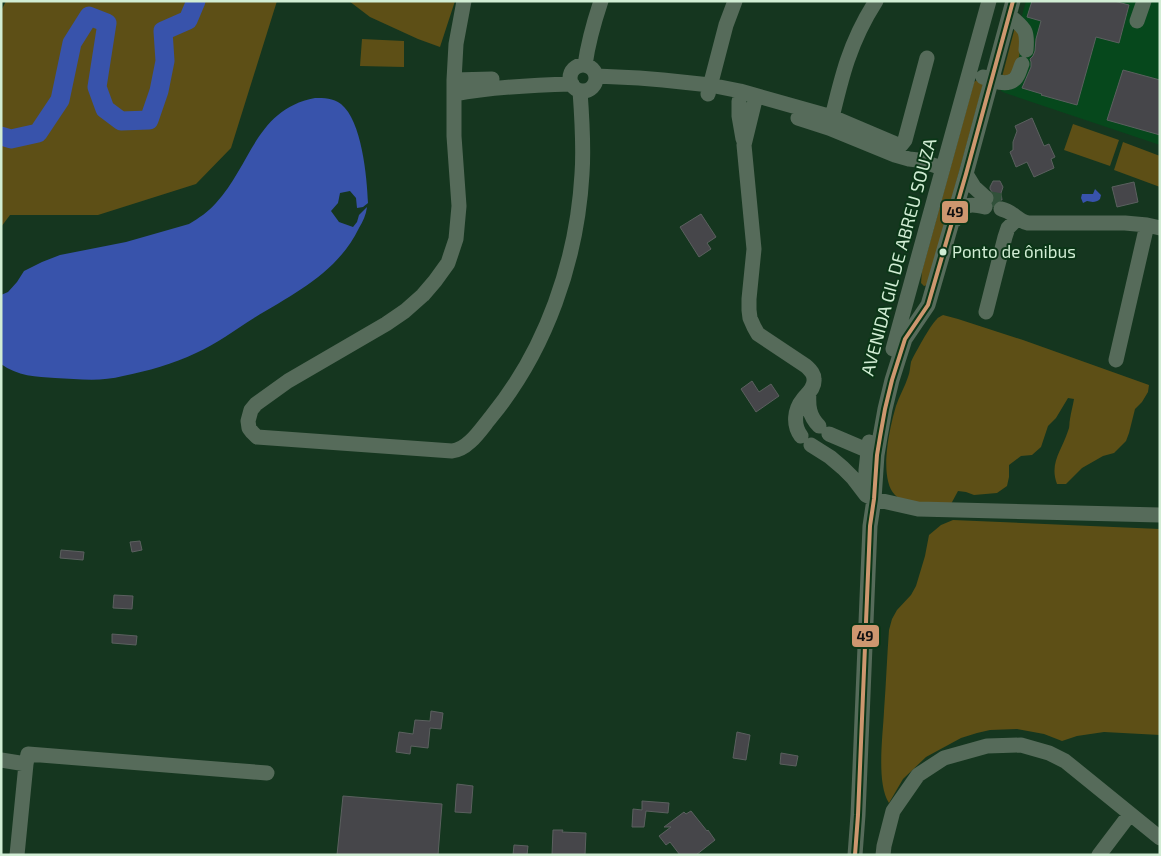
<svg xmlns="http://www.w3.org/2000/svg" width="1161" height="856" viewBox="0 0 1161 856" font-family="'Exo 2',sans-serif">
  <style>
    .built { fill: #06481c }
    .green { fill: #5d4f16 }
    .water { fill: #3853ab }
    .lines { fill: none; stroke-linecap: round; stroke-linejoin: round }
    .river { stroke: #3853ab; stroke-width: 19 }
    .building { fill: #46464a; stroke: #5b605f }
    .minor-tunnel { stroke: #31513a; stroke-width: 15; stroke-dasharray: 15 8; stroke-linecap: butt }
    .minor { stroke: #566b5a; stroke-width: 15 }
    .bus-1-casing { stroke: #0b3617; stroke-width: 8 }
    .bus-1 { stroke: #cd976f; stroke-width: 4 }
    .bus-dot { fill: #d1edd4; stroke: #0b3617; stroke-width: 2 }
    .labels { text-anchor: middle; stroke-width: 4; stroke-linejoin: round; paint-order: stroke }
    .bus-label { font-size: 17px; fill: #d1edd4; stroke: #0b3617; text-anchor: start }
    .street-label { font-size: 18px; fill: #d1edd4; stroke: #0b3617 }
    .line-badge { stroke: #0b3617; stroke-width: 2 }
    .pale-badge-label { font-size: 14px; text-anchor: middle; font-weight: bold; fill: #111 }
  </style>
  <rect width="100%" height="100%" fill="#15361f"/>
  <path class="built" d="M1026 1H1160V145L1005 93 1001 91Z"/>
  <path class="green" d="M6 1H277L231 148 196 184 98 215H10L1 227V11Z
    M349 1H455L440 47 418 39 370 17Z
    M1015 27 1019 30C1021 51 1022 61 1007 77H1002Z
    M362 39 404 41V67L360 66Z
    M977 80 984 81 928 285 924 286 921 283 922 271 974 82Z
    M1073 124 1119 140 1110 166 1064 150Z
    M1123 142 1160 156V187L1114 170Z
    M943 315 958 319 1023 340 1149 385 1148 392 1142 402 1135 409 1129 433 1126 441 1114 453 1103 456 1082 468 1066 484H1057C1049 463 1062 450 1068 431 1070 427 1069 423 1070 419 1071 412 1073 405 1074 399L1068 398 1056 418 1048 426 1041 447 1032 455 1021 456 1009 465V477L1007 486 997 493 974 495 966 492 958 491 951 504C937 504 905 505 895 495 878 478 890 426 896 406 899 396 905 387 908 377 910 372 910 367 911 362 914 355 931 324 937 319 937 318 943 315 943 315Z
    M953 520 1160 529V735L1104 732 1077 736 1062 741 1044 734 1017 729 990 730 977 733 961 738 926 757 903 779 889 803C876 783 883 735 884 711 886 684 887 657 889 630L892 619 897 610 911 595 916 586 925 556 929 535 941 525Z"/>
  <path class="water" d="M315 98C324 98 333 98 341 104 362 121 367 177 368 203L363 207 357 208 356 198 350 191 340 193 338 203 331 211 339 222 353 227 357 222 359 215 367 207C366 215 363 221 359 228 337 273 295 293 254 318 235 330 216 344 196 353 173 364 148 371 123 376 101 382 78 379 55 378 37 377 17 376 1 364V295L8 292 17 282 24 271 42 262 60 255 126 242 189 224C199 218 208 212 216 203 251 165 256 109 315 98Z
    M1095 189 1101 195 1100 199C1096 203 1091 202 1087 201L1083 203 1081 198 1082 194H1093Z"/>
  <g class="lines">
    <path class="river" d="M1 136 11 139 38 133 60 100 72 43 89 16 107 23 97 87 105 109 121 121 149 120 159 91 165 61 163 31 188 20 196 1"/>
  </g>
  <path class="building" d="M1032 1H1114L1129 5 1119 43 1096 37 1077 105 1041 95 1042 94 1022 88 1031 67V62L1030 59 1033 56 1035 51 1036 39 1041 21 1027 17Z
    M1123 70 1160 80V135L1107 120Z
    M1032 118 1044 146 1049 144 1055 157 1051 159 1054 168 1034 177 1027 162 1016 167 1010 152 1013 150V142L1017 131 1015 126Z
    M993 181H1000L1003 187 1001 193 1002 200H998L994 204 995 196 990 189V187Z
    M1134 182 1138 202 1117 207 1112 187Z
    M701 214 716 237 707 243 711 249 699 257 680 227Z
    M752 381 759 392 771 384 779 396 756 412 741 389Z
    M140 541 142 550 132 552 130 542Z
    M61 550 84 552 83 560 60 558Z
    M114 595 133 596 132 609 113 608Z
    M112 634 137 636 136 645 112 643Z
    M431 711 443 713 441 729 430 728 428 748 411 746 410 754 396 752 399 732 413 734 415 720 430 721Z
    M737 732 750 735 746 760 733 758Z
    M781 753 798 756 796 766 780 764Z
    M457 784 473 786 471 813 455 812Z
    M343 796 442 804 438 855H337Z
    M642 801 669 803 668 813 646 811 644 827H632L633 809 642 810Z
    M691 811 707 831 708 830 715 840 696 855H680L670 842 666 845 659 836 671 827H664L684 812 686 814Z
    M553 830H563L562 832 586 833 585 855H552Z
    M514 845 528 846 527 855H513Z"/>
  <g class="lines">
    <path class="minor-tunnel" d="M986 198 1002 201"/>
    <path class="minor" d="M464 1 456 44 454 80V136L459 206 456 239 448 263 435 281 423 295 405 311 386 324 288 381 256 404 251 410 248 421 249 428 252 432 257 437 452 451C468 450 481 429 491 417 546 350 577 261 582 174 584 146 582 118 580 91
      M1009 15C1024 29 1028 28 1026 50
      M1137 21 1144 1
      M585 65C588 43 594 22 601 1
      M570 78a13 13 0 1 1 26 0a13 13 0 1 1-26 0Z
      M596 76 639 78 663 80 710 85 740 91 832 117 898 145H901L905 140 927 58
      M983 77C993 80 1006 87 1015 79 1019 75 1020 68 1022 64
      M454 80 492 79
      M454 94C493 87 532 85 572 84
      M708 94 726 25 735 1
      M739 101V116L743 139
      M754 104 744 145 754 249 749 299V310L750 318 754 327 758 334 806 366C810 370 814 373 814 379 815 388 808 393 803 399 794 410 793 425 801 436
      M798 118 829 128 895 155 909 159 918 160 942 168
      M830 126C841 79 849 43 876 1
      M966 174 974 187 986 198
      M1001 209C1013 211 1017 221 1028 223H1125L1147 225 1160 228
      M955 220C964 204 968 203 985 207
      M986 312 1005 237 1008 228 1018 218
      M893 349 989 1
      M1116 360 1147 225
      M809 392C808 406 809 416 819 426
      M829 434 876 454
      M811 445 830 457 843 468 853 478 866 495 874 499 918 509 1160 515
      M866 491V470L869 442
      M1 760 26 764
      M17 855 26 764 28 754 267 773
      M855 855 858 815 870 526 874 499 877 455 880 437 885 409 892 380 905 339 928 305 966 174 1013 1
      M883 855 884 846 893 811 918 775 944 758 987 746 1021 745 1049 753 1065 761 1160 838
      M1099 855 1130 814"/>
    <defs>
      <path id="bus-1" d="M855 855 858 815 870 526 874 499 877 455 880 437 885 409 892 380 905 339 928 305 966 174 1013 1"/>
    </defs>
    <use href="#bus-1" class="bus-1-casing"/>
    <use href="#bus-1" class="bus-1"/>
  </g>
  <circle class="bus-dot" cx="943" cy="252" r="4.5"/>
  <g class="labels">
    <g class="bus-label">
      <text x="952" y="258">Ponto de ônibus</text>
    </g>
    <g class="street-label">
      <text transform="translate(899 257) rotate(-75)" y="6">AVENIDA GIL DE ABREU SOUZA</text>
    </g>
  </g>
  <g class="line-badge">
    <rect x="941" y="200" width="28" height="24" rx="5" fill="#cd976f"/>
    <rect x="851" y="624" width="29" height="24" rx="5" fill="#cd976f"/>
  </g>
  <g class="pale-badge-label">
    <text x="955" y="217">49</text>
    <text x="865" y="641">49</text>
  </g>
  <rect width="1161" height="856" fill="none" stroke="#d1edd4" stroke-width="5"/>
</svg>
